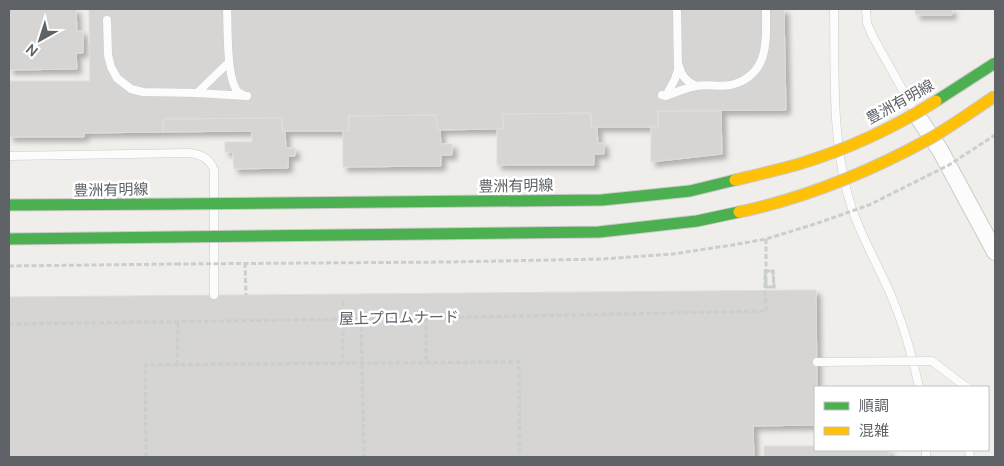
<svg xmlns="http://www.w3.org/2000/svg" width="1004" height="466" viewBox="0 0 1004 466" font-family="Manrope,'Noto Sans JP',sans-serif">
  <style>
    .building { fill: #d6d5d3; stroke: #deddd9; filter: url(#shadow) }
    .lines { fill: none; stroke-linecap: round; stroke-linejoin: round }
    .lane-casing { stroke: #cbcccc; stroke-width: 9 }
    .street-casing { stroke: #cbcccc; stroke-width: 18 }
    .fast-casing { stroke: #cacacb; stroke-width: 13 }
    .path { stroke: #cacfcc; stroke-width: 3; stroke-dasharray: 5 2.5; stroke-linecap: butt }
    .lane { stroke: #fdfcfc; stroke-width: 8 }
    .street { stroke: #fdfcfc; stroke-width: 16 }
    .fast { stroke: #4caf50; stroke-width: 11 }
    .lane-bridge-casing { stroke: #cbcccc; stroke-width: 9; stroke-linecap: butt }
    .fast-bridge-casing { stroke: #cacacb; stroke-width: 13; stroke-linecap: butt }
    .slow-bridge-casing { stroke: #cacacb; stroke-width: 13; stroke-linecap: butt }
    .path-bridge { stroke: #cacfcc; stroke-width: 3; stroke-dasharray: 5 2.5; stroke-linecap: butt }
    .lane-bridge { stroke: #fdfcfc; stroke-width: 8 }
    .fast-bridge { stroke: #4caf50; stroke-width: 11 }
    .slow-bridge { stroke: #ffc107; stroke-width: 11 }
    .labels { text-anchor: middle; stroke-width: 5; stroke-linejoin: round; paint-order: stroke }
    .street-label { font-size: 15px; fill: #5f6368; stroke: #fff }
  </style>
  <defs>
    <filter id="shadow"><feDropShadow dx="4.5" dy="4.5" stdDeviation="2.5" flood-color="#0004"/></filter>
  </defs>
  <rect width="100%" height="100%" fill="#efeeea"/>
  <path class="building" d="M9 9H76L77 31H83V53H76L77 69 9 70Z
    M89 9H784L786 110 658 111V127H591V113L503 114V129H497L437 130 436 115 349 116V130L343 131H282V118L163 119V132L84 133V137H9V81H90Z
    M915 9H952V15H916Z
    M658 111H721L722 154 651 162V127H658Z
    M591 113V127L597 128 598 143H604V154H594V165H497V129H503V114Z
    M436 115 437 130H440L441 144H452V155H441V166L343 167V131L349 130V116Z
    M282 118V131H285L286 148H295V156H288V168L234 169 233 152H225V142H252V131L163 132V119Z
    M816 290 817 387H815V425L753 426 754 457H9V297Z
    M764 446H815V450H889V457H764Z"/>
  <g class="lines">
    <defs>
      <path id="lane" d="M227 9C228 27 226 79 238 92 241 94 242 94 245 96
        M834 9C835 75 831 145 852 209 862 238 878 265 890 293 903 323 912 355 919 387
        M866 9 867 23 872 35 915 112
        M107 20 108 55 111 67 117 78 131 89 143 92 197 93 247 96
        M679 66C681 76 687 82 696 86
        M197 93 228 63
        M662 95 666 96C676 92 686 88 696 86 707 84 719 87 731 85 770 75 766 40 766 9
        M666 96 675 79 678 70 677 9
        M9 156 189 153C201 154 210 159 214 170V295
        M926 450V457
        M969 450 970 457"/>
      <path id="street" d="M916 114 940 150 995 252"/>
      <path id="fast" d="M9 205 175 204
        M9 239 175 237"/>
    </defs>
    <use href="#lane" class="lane-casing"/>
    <use href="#street" class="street-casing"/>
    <use href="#fast" class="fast-casing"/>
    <path class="path" d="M766 239V287H774L773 271H765L766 287H774
      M245 263 246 295
      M9 266 176 264
      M343 301V363
      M426 318V362
      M361 319 364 457
      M9 324 426 318 766 311 765 288
      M373 363 519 362 520 457
      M177 365 178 322
      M146 457 145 365 352 363"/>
    <use href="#lane" class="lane"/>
    <use href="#street" class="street"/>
    <use href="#fast" class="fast"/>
    <defs>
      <path id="lane-bridge" d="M817 362 932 361 966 387"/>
      <path id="fast-bridge" d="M936 101 995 63
        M175 204 602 200 690 191 735 180
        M175 237 599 232 697 221 739 212"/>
      <path id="slow-bridge" d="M735 180C756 175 778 170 799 164 845 150 895 127 936 101
        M739 212C806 198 871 171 931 138 953 125 974 110 995 96"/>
    </defs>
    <use href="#lane-bridge" class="lane-bridge-casing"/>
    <use href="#fast-bridge" class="fast-bridge-casing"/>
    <use href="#slow-bridge" class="slow-bridge-casing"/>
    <path class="path-bridge" d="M176 264 448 262 603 259 673 254 732 245 766 239 815 224 869 205 949 165 995 135
      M765 288V271H773L774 287
      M352 363H373"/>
    <use href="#lane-bridge" class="lane-bridge"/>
    <use href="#fast-bridge" class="fast-bridge"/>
    <use href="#slow-bridge" class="slow-bridge"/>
  </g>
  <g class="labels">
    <g class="street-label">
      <text transform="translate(900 102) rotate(-29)" y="5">豊洲有明線</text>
      <text transform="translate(516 186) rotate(-1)" y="5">豊洲有明線</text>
      <text transform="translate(111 190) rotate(-1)" y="5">豊洲有明線</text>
      <text transform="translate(399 318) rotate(-1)" y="5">屋上プロムナード</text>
    </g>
  </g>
  <rect width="1004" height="466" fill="none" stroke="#5f6368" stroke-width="20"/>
  <rect x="814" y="386" width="175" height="65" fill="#ffffff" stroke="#bfc1c3"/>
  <rect x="824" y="402" width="25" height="8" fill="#4caf50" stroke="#bfc1c3"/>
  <text x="859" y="411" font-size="15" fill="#5f6368">順調</text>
  <rect x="824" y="427" width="25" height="8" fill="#ffc107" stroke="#bfc1c3"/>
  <text x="859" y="436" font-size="15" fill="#5f6368">混雑</text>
  <g transform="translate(40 40) rotate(219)" stroke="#ffffff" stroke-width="4" paint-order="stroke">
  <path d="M0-4L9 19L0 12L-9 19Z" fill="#5f6368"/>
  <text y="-8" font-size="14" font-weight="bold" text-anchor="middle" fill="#5f6368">N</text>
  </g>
</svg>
